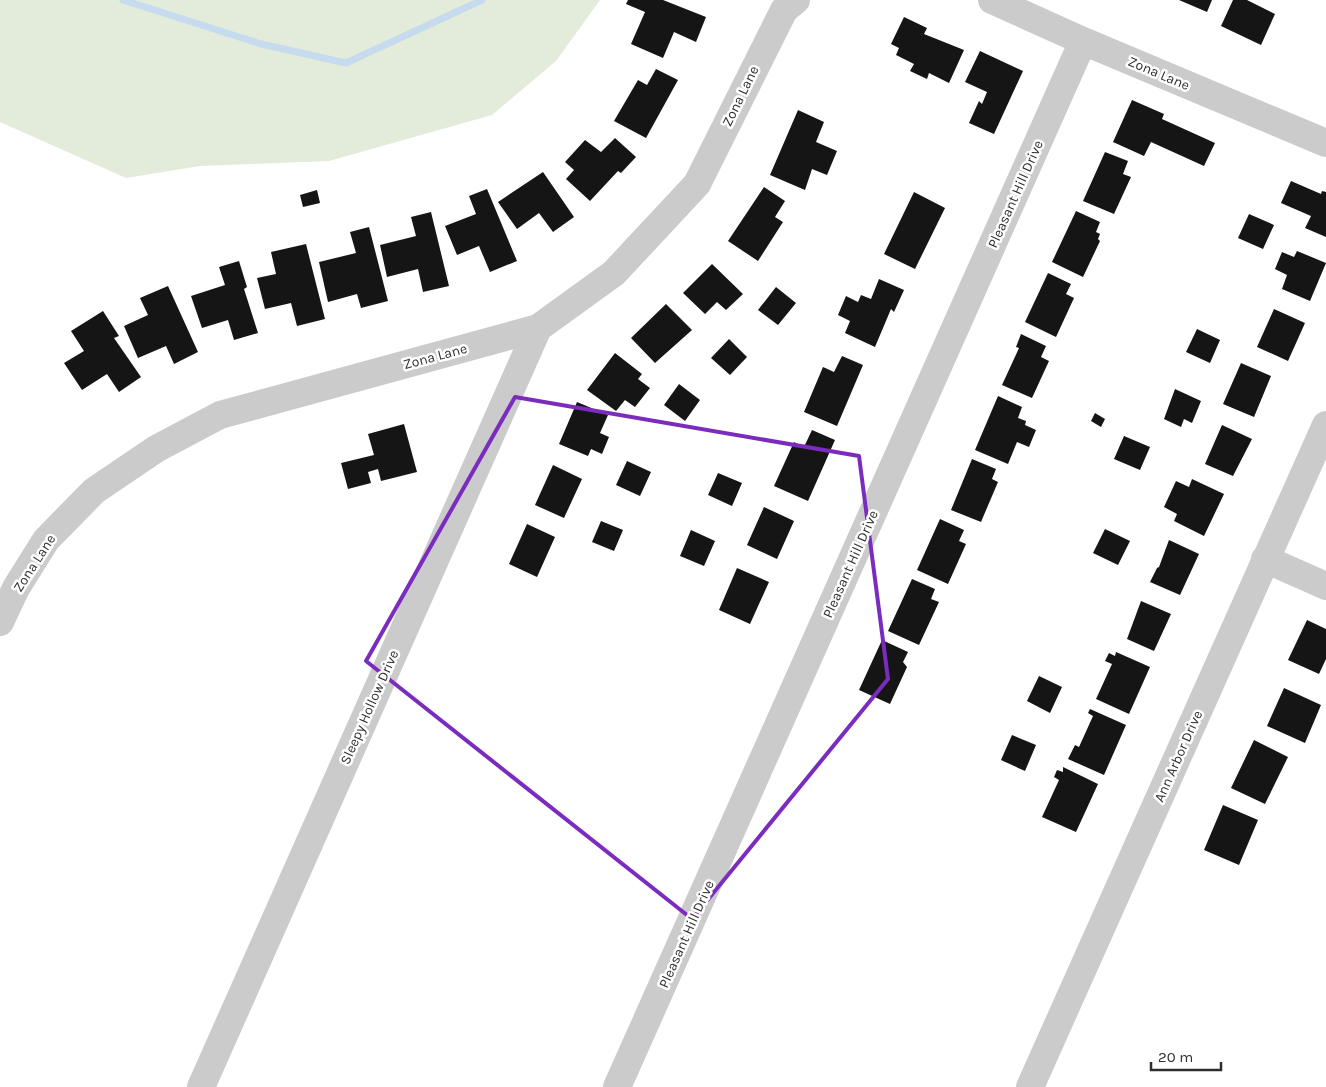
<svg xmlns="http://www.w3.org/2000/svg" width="1326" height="1087" viewBox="0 0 1326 1087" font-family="Karla,sans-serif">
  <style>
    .green { fill: #e3ecdb }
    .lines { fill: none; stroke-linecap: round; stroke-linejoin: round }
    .stream { stroke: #c6dbed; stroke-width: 7 }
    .building { fill: #151515 }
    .minor { stroke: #cbcbcb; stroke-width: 28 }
    .marked { fill: none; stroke: #7b2cbf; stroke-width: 4; stroke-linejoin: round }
    .labels { text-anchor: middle; stroke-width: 5; stroke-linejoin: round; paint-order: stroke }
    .street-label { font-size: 14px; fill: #2e2e2e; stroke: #fff }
  </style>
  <rect width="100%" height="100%" fill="#fff"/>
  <path class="green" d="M0 0H600L556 61 492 115 329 161 200 166 126 178 0 122Z"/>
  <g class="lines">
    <path class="stream" d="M123 0 261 44 346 63 482 0"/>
  </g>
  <path class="building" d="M628 0H663L706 17 696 42 674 32 663 58 631 44 645 12 626 4Z
    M1179 0H1212L1207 12Z
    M1233 0H1247L1275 14 1261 45 1221 26Z
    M904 17 927 28 924 34 964 50 949 83 929 73 927 79 910 71 914 64 896 55 899 48 891 44Z
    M980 51 1023 71 994 134 969 123 979 101 982 104 987 92 965 82Z
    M656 69 678 80 646 138 614 121 638 80 647 85Z
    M1132 100 1164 114 1162 119 1215 143 1204 166 1151 142 1144 156 1113 142Z
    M798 110 824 122 816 142 837 151 827 175 812 169 805 190 770 175Z
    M615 138 636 157 621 173 618 171 590 201 566 179 574 170 565 162 585 140 601 152Z
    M1105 152 1128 161 1123 174 1131 177 1114 214 1083 201Z
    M543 172 574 217 553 232 539 213 517 229 498 202Z
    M1291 181 1321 194 1322 191 1326 192V237L1305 228 1311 216 1281 203Z
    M764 187 785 201 775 217 783 222 758 261 728 241Z
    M487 189 517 261 490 272 479 246 457 255 445 226 476 214 469 196Z
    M317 190 320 203 303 207 300 195Z
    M914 192 945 208 915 269 884 254Z
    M1076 211 1100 222 1096 232 1100 234 1098 239 1100 241 1083 277 1052 262Z
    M431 212 449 286 423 292 418 269 387 277 380 245 416 236 411 217Z
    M1249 214 1274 225 1263 249 1238 238Z
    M369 227 388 301 361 308 357 294 328 302 319 262 356 253 350 232Z
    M306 244 325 319 297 326 291 303 265 309 257 278 276 274 271 252Z
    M1297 251 1326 263 1310 301 1282 289 1287 275 1275 269 1282 252 1294 257Z
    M239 261 247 287 244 289 258 333 234 340 228 320 202 328 191 296 225 285 219 267Z
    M712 264 743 294 726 310 717 302 705 314 683 293Z
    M1048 273 1071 284 1066 294 1074 298 1056 337 1025 322Z
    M879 279 904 290 894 312 891 309 875 347 845 333 850 321 838 315 846 296 858 302 861 295 871 299Z
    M168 286 198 352 174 364 166 346 138 358 124 326 148 315 140 298Z
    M776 287 796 303 778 325 758 310Z
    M666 304 692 330 655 363 631 338Z
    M1274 309 1305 323 1288 361 1257 347Z
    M103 311 119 336 114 338 141 377 119 392 107 374 82 390 64 363 84 351 71 331Z
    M1197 329 1220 340 1210 363 1186 352Z
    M1021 334 1046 346 1041 357 1049 361 1032 398 1002 385 1019 348 1016 347Z
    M729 339 747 357 730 375 711 358Z
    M615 353 642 374 638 379 650 388 635 407 625 400 616 411 587 390Z
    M842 356 863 365 837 426 804 412 823 367 834 372Z
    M1241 363 1271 376 1254 417 1223 404Z
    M679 384 700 400 685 421 664 405Z
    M1175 389 1201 401 1192 423 1184 419 1181 427 1164 419Z
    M998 396 1022 407 1018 418 1026 421 1025 425 1036 430 1029 447 1017 442 1008 464 975 450Z
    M577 402 608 415 600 433 609 437 602 454 591 449 588 456 559 444Z
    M1095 413 1105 419 1101 427 1091 421Z
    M404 424 417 472 381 481 378 469 368 472 371 483 348 489 341 463 374 455 368 434Z
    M1222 425 1252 439 1233 476 1205 464Z
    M812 430 835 440 808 501 774 486 794 442 804 447Z
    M1124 436 1150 447 1140 470 1114 459Z
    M972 459 996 469 992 479 998 482 981 522 951 510Z
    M627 461 651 472 640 496 616 485Z
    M553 465 582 479 564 518 535 505Z
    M718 473 742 483 732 506 708 495Z
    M1192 479 1224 494 1204 536 1174 521 1177 514 1164 507 1176 481 1189 487Z
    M764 507 794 521 777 559 747 545Z
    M940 519 964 530 959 541 966 544 948 584 917 570Z
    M601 521 623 530 614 551 592 542Z
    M527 524 555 537 537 577 509 564Z
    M1105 529 1130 541 1118 565 1093 553Z
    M691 530 715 541 704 566 680 556Z
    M1169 540 1199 554 1180 595 1150 582 1157 568 1159 567Z
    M737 568 769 582 750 624 719 610Z
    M912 579 935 589 931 599 939 602 919 645 888 631Z
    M1141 601 1171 614 1154 651 1127 639Z
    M1307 620 1326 629V659L1319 674 1288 660Z
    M882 640 908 652 903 662 907 667 890 704 859 690Z
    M1116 652 1150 667 1129 714 1096 699 1112 664 1105 661 1109 653 1115 656Z
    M1039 676 1062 687 1050 713 1027 701Z
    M1284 688 1321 705 1305 743 1267 726Z
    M1090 709 1126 725 1104 775 1068 759 1075 745 1079 747 1093 716 1088 713Z
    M1012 735 1036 745 1025 771 1001 760Z
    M1254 740 1288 757 1265 804 1231 788Z
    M1063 767 1098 784 1076 832 1042 817 1059 780 1054 777 1057 770 1063 772Z
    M1223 805 1258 820 1239 865 1204 850Z"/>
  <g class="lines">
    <path class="minor" d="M992 0 1083 41 1326 143
      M1265 559 1326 586
      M0 622 16 588 46 540 94 491 156 449 220 415 538 328 614 273 697 184 784 10 796 0
      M201 1087 538 328
      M617 1087 1083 41
      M1030 1087 1326 425"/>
  </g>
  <path class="marked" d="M515 397 859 456 888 679 692 919 366 661Z"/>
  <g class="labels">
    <g class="street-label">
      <text transform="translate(1159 73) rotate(23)" y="5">Zona Lane</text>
      <text transform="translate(740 96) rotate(-64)" y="5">Zona Lane</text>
      <text transform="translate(1015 194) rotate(-66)" y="5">Pleasant Hill Drive</text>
      <text transform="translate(435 356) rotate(-15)" y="5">Zona Lane</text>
      <text transform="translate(34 563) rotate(-57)" y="5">Zona Lane</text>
      <text transform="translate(850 564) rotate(-66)" y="5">Pleasant Hill Drive</text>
      <text transform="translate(369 707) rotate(-66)" y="5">Sleepy Hollow Drive</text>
      <text transform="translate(1178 756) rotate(-66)" y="5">Ann Arbor Drive</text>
      <text transform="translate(686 934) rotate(-66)" y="5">Pleasant Hill Drive</text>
    </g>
  </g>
  <path d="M1151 1062v8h70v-8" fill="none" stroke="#2e2e2e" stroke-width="2.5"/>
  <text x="1158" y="1062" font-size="15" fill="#2e2e2e" stroke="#ffffff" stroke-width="4" paint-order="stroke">20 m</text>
</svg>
